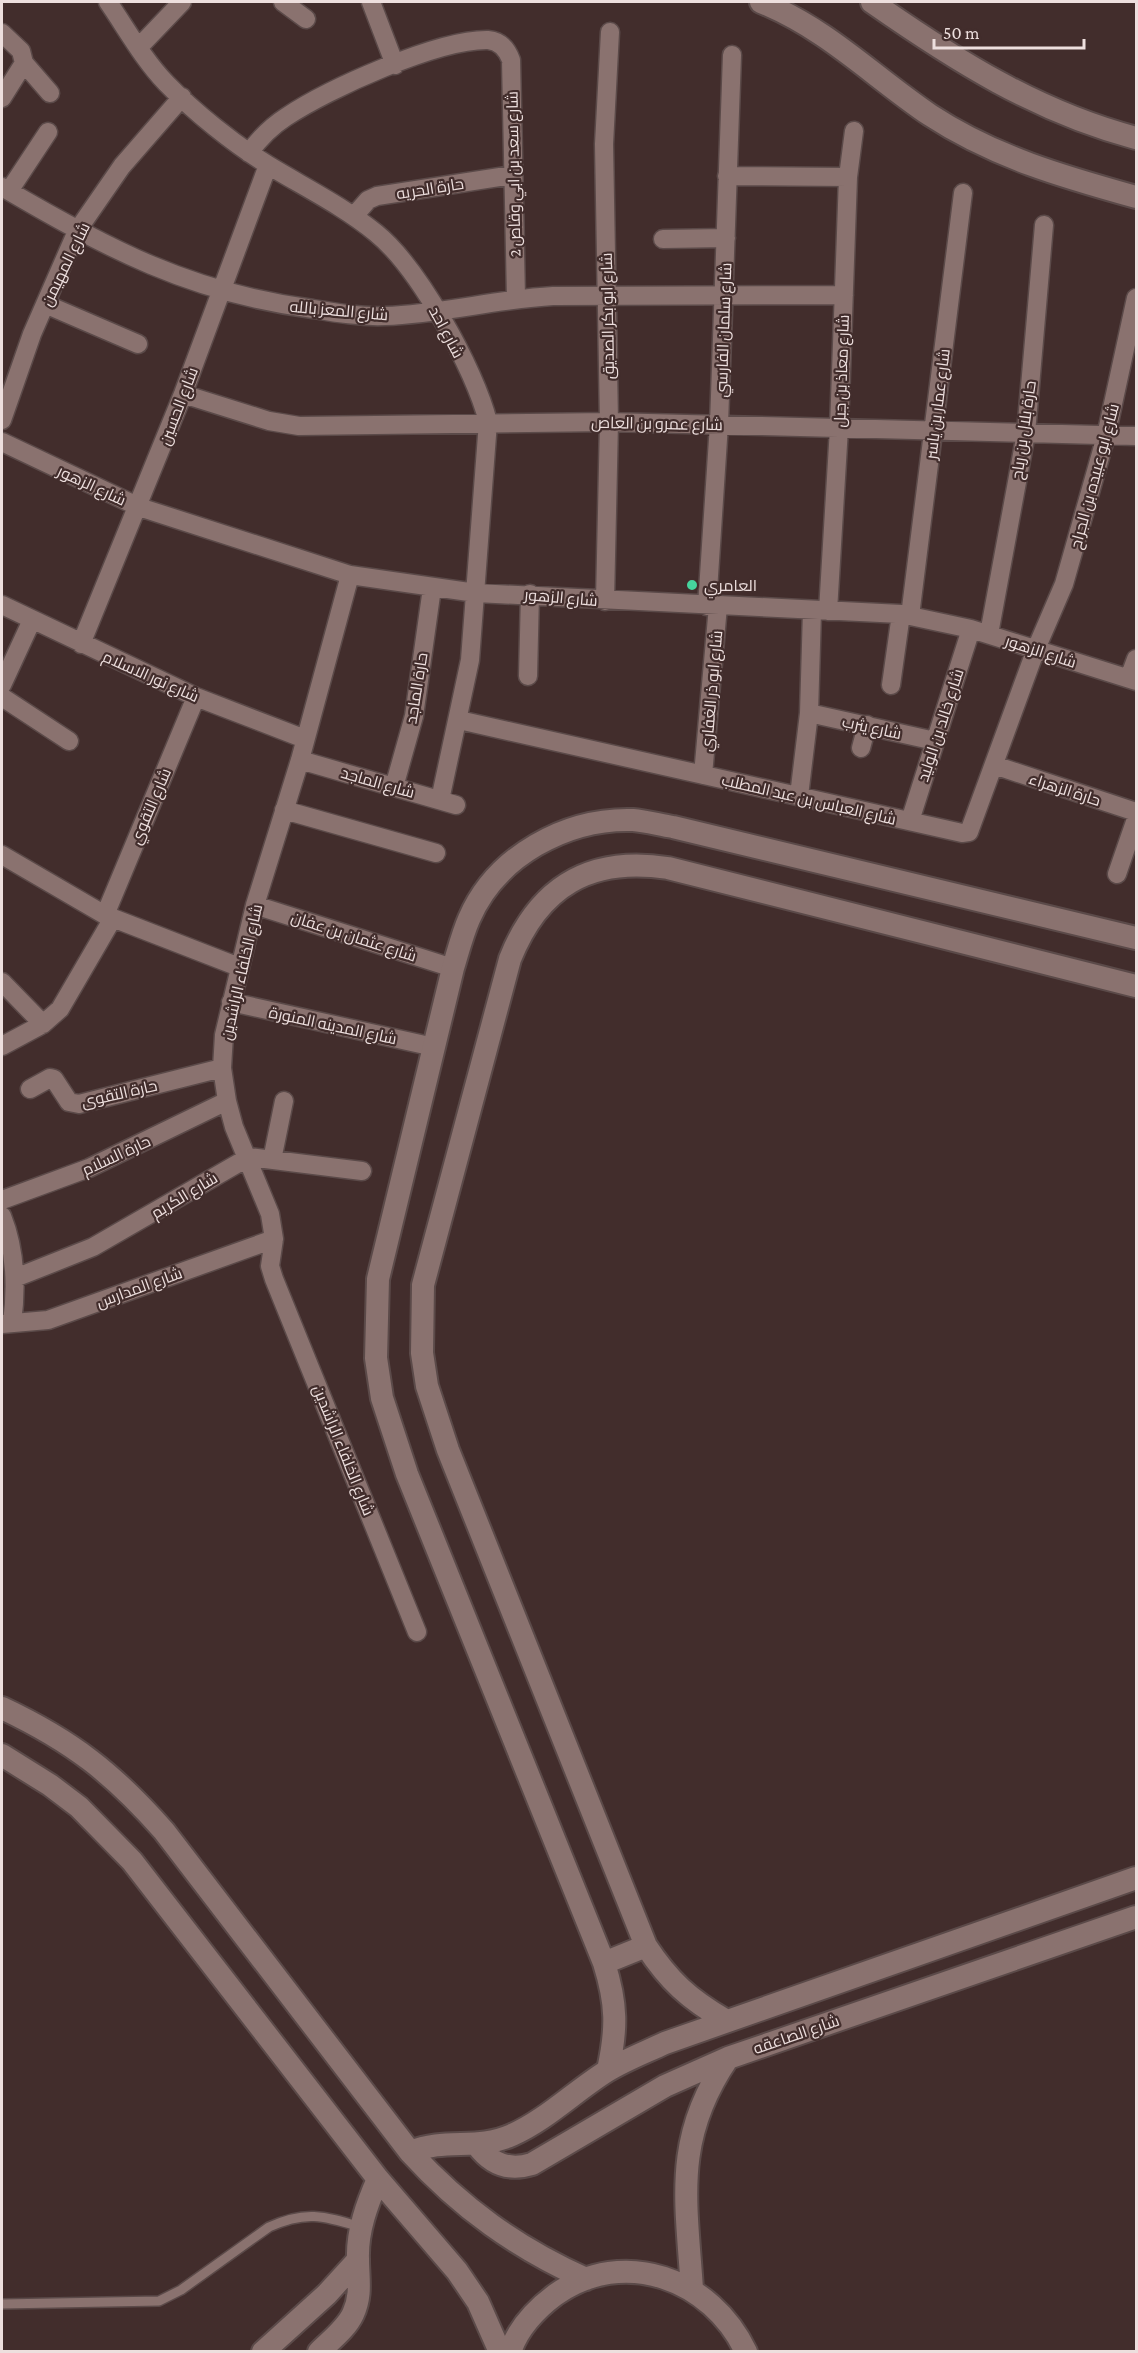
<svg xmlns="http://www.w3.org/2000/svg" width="1138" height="2353" viewBox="0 0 1138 2353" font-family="'Crimson Pro',Cairo,serif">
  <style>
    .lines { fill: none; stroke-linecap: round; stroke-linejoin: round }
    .service-casing { stroke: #5b4a49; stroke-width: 12 }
    .minor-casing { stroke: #5b4a49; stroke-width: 21 }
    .tertiary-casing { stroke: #5b4a49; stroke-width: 26 }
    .service { stroke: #8a726f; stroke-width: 9 }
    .minor { stroke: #8a726f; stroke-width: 18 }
    .tertiary { stroke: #8a726f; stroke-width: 22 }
    .poi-dot { fill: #46d49e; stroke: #422d2c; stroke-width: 2 }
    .labels { text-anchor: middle; stroke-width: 4.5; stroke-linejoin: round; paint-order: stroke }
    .street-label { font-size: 16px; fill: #eddfde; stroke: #422d2c }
    .poi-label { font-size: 16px; fill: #eddfde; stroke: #422d2c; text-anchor: start }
  </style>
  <rect width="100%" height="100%" fill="#422d2c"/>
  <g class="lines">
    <defs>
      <path id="service" d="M2 2304 159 2301 181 2290 269 2227C306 2210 324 2216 361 2227"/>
      <path id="minor" d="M108 2C126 28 143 59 166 83 194 112 234 144 268 165 304 187 343 206 376 233 418 267 475 369 488 422L470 660 440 800
        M283 2 306 19
        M371 2 395 65
        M2 33 21 51 24 63 2 98
        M139 47 182 2
        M24 63 50 93
        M249 153C259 139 272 126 286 117 328 89 438 39 488 40 500 41 507 49 511 60L516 298
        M727 176 848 177
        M2 187C106 248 191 293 313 309 337 313 361 317 385 316 442 314 497 299 553 296L844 295
        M9 191 48 132
        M354 216 368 200 377 196 513 175
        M663 239 726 238
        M45 304 138 344
        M183 394 269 421 299 426 609 422 1136 436
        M2 420 32 334 77 231 122 166 182 97
        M2 442 139 507 350 575 476 593 901 614 971 629 1136 681
        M350 575 300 760 255 905 224 1035 222 1068 227 1101 234 1127 270 1214 274 1239 270 1266 274 1279 417 1632
        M605 601 609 422 604 144 610 32
        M2 605 196 697 305 739
        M707 606 719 424 732 55
        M828 611 839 428 848 177 854 131
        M910 616 963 193
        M989 634 1026 433 1044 225
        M81 644 183 394 268 165
        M528 676 530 594
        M1129 678 1136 659
        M2 685 32 620
        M891 685 901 614
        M2 697 69 741
        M809 713 935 741
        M459 720 962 833 969 832 1036 649 1064 584 1106 436 1136 298
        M861 748 867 725
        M300 760 456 805
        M994 765 1136 812
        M703 775 718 606
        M394 787 414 716 432 588
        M799 796 809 713 812 611
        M284 810 436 853
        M910 821 971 629
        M2 855 105 915 239 967
        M1117 874 1136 819
        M255 905 453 968
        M105 915 196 697
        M2 982 43 1024
        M231 1002 434 1047
        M2 1046 43 1024 60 1009 113 918
        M30 1089 50 1078 54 1079 69 1102 79 1104 222 1068
        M272 1160 284 1101
        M2 1200 89 1168 227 1101
        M2 1216C16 1251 17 1286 12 1323
        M15 1278 93 1247 249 1157 362 1171
        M2 1324 48 1320 274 1239"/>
      <path id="tertiary" d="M761 2C829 30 871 75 930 115 994 157 1064 177 1136 197
        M872 2C955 60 1037 112 1136 138
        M2 1708C72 1741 113 1773 164 1831L410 2152C461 2208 517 2248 586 2279
        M2 1755 50 1785 79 1807 132 1861 378 2179 457 2271 478 2302 500 2352
        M604 1963 646 1946
        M725 2020C689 1999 669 1981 646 1946L448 1450 427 1386 422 1353 423 1285 510 959C539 886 590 856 668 868L1136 986
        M608 2070C617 2029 617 2004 604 1963L407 1474 382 1398 376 1358 378 1279 453 968C458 952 462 935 469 919 496 856 566 818 633 820 646 821 660 825 673 827L1136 938
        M477 2145C491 2164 509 2171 532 2164L665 2086 728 2058 1136 1917
        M410 2152C447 2137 476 2151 512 2135 546 2120 575 2091 607 2071 625 2060 646 2052 665 2043L1136 1878
        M692 2289C686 2199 673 2138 728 2058
        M263 2352 327 2294 358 2260
        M319 2352C331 2340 346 2329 353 2314 362 2295 358 2279 358 2259 357 2231 367 2204 378 2179
        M510 2352C518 2328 535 2310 555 2295 624 2246 712 2279 746 2352"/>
    </defs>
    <use href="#service" class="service-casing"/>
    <use href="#minor" class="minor-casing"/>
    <use href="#tertiary" class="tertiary-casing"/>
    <use href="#service" class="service"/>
    <use href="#minor" class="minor"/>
    <use href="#tertiary" class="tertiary"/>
  </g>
  <circle class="poi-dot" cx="692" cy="585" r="6"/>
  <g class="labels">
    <g class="street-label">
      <text transform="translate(513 174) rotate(-91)" y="6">شارع سعد بن ابي وقاص 2</text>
      <text transform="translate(430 188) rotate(-9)" y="6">حارة الحريه</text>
      <text transform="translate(65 264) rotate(-64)" y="6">شارع المهيمن</text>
      <text transform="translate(339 310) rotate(5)" y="6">شارع المعز بالله</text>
      <text transform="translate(607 316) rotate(-91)" y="6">شارع ابو بكر الصديق</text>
      <text transform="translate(723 330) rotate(-88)" y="6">شارع سلمان الفارسي</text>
      <text transform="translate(447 332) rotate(62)" y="6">شارع احد</text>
      <text transform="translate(841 371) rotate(-88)" y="6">شارع معاذ بن جبل</text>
      <text transform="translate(937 404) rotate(-83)" y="6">شارع عمار بن ياسر</text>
      <text transform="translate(178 406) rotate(-69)" y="6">شارع الحسين</text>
      <text transform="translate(657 423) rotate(1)" y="6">شارع عمرو بن العاص</text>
      <text transform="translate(1023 430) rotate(-82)" y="6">حارة بلال بن رباح</text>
      <text transform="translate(1094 476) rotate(-75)" y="6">شارع ابو عبيده بن الجراح</text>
      <text transform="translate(92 485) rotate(25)" y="6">شارع الزهور</text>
      <text transform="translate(561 597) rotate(5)" y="6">شارع الزهور</text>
      <text transform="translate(1041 651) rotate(18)" y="6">شارع الزهور</text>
      <text transform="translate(151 676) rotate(24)" y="6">شارع نور الاسلام</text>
      <text transform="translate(416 688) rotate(-81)" y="6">حارة الماجد</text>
      <text transform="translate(711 691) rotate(-85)" y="6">شارع ابو ذر الغفاري</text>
      <text transform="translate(940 725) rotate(-72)" y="6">شارع خالد بن الوليد</text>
      <text transform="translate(872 727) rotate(12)" y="6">شارع يثرب</text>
      <text transform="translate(378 782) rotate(16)" y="6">شارع الماجد</text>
      <text transform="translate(1065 789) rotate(18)" y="6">حارة الزهراء</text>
      <text transform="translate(809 799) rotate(13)" y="6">شارع العباس بن عبد المطلب</text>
      <text transform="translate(150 806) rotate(-67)" y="6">شارع التقوي</text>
      <text transform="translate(354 936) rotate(18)" y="6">شارع عثمان بن عفان</text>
      <text transform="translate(241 972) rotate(-77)" y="6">شارع الخلفاء الراشدين</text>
      <text transform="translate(333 1025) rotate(12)" y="6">شارع المدينه المنورة</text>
      <text transform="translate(119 1093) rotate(-13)" y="6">حارة التقوى</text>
      <text transform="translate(116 1155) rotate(-25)" y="6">حارة السلام</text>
      <text transform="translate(184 1195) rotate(-31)" y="6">شارع الكريم</text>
      <text transform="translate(139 1287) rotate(-20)" y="6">شارع المدارس</text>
      <text transform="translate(344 1450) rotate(68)" y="6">شارع الخلفاء الراشدين</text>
      <text transform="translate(796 2034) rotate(-19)" y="6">شارع الصاعقه</text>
    </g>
    <g class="poi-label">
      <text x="704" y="591">العامري</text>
    </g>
  </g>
  <rect width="1138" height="2353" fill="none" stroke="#eddfde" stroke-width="6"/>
  <path d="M934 39v9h150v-9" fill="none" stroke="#eddfde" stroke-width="3"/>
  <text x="943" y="39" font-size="18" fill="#eddfde" stroke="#422d2c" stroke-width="4.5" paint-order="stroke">50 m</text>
</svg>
